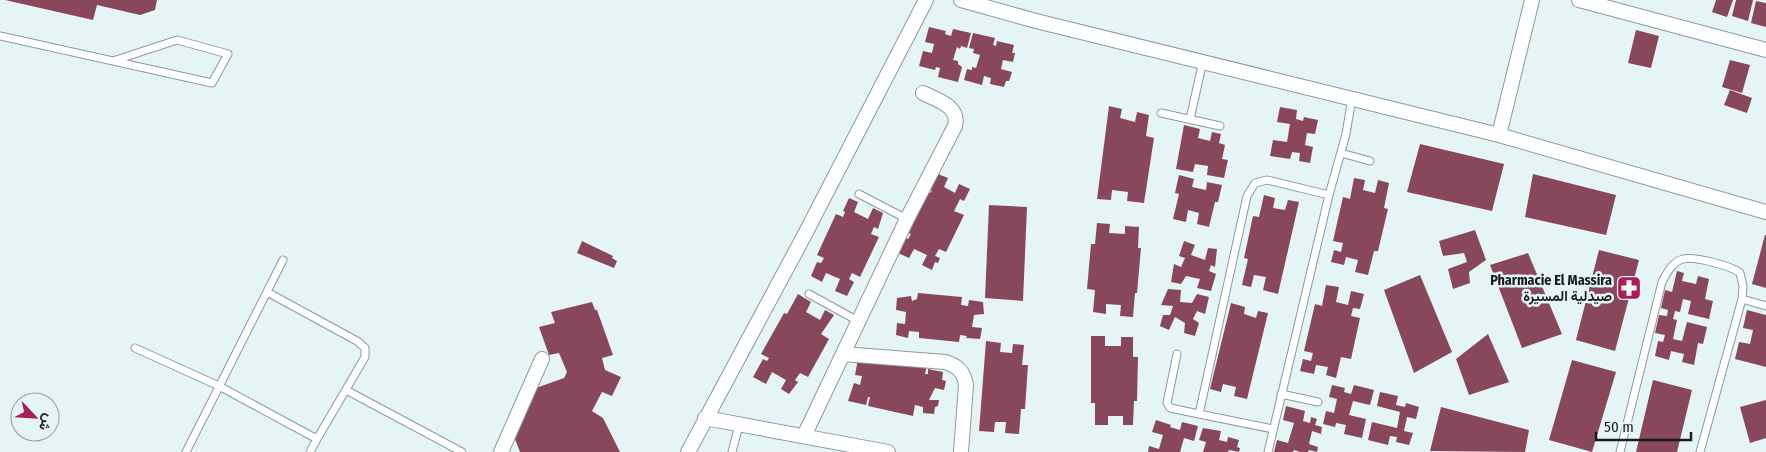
<svg xmlns="http://www.w3.org/2000/svg" width="1766" height="452" viewBox="0 0 1766 452" font-family="'Fira Sans Condensed',Vazirmatn,sans-serif">
  <style>
    .building { fill: #89475c }
    .lines { fill: none; stroke-linecap: round; stroke-linejoin: round }
    .service-casing { stroke: #8b9a9b; stroke-width: 9 }
    .minor-casing { stroke: #8b9a9b; stroke-width: 16 }
    .service { stroke: #fff; stroke-width: 7 }
    .minor { stroke: #fff; stroke-width: 14 }
    .labels { text-anchor: middle; stroke-width: 5; stroke-linejoin: round; paint-order: stroke }
    .poi-label { font-size: 14px; font-weight: bold; fill: #171d1d; stroke: #e5f5f6; text-anchor: end }
  </style>
  <rect width="100%" height="100%" fill="#e5f5f6"/>
  <path class="building" d="M5 0H157L155 10 140 15 97 5 93 20Z
    M1716 0H1733L1727 17 1712 12Z
    M1736 0H1753L1748 21 1732 16Z
    M1756 1 1766 3V27L1751 23Z
    M929 27 946 31 945 34 951 36 953 29 971 33 967 48 961 46 960 49 957 47 953 60 958 61V64L962 67 958 82 938 77 940 68 936 67 935 70 919 66 923 51 932 53 934 44 925 42Z
    M1636 30 1659 36 1651 68 1628 63Z
    M973 33 995 38 993 45 996 46 997 41 1014 45 1012 53H1015L1013 62 1003 60 1001 69 1012 72 1009 81H1006L1004 87 990 84 991 78 984 76 982 85 964 80 967 69 972 70V67L976 68 980 55 973 53 974 49 969 48Z
    M1730 60 1750 65 1742 93 1722 87Z
    M1730 90 1752 98 1747 113 1724 105Z
    M1109 106 1122 109 1120 118 1135 122 1137 112 1149 115 1146 136 1154 138 1144 203 1127 201 1128 192 1112 190 1111 200 1097 199Z
    M1280 107 1297 110 1296 119 1303 121 1304 117 1318 120 1315 134 1307 133 1305 145 1313 147 1310 163 1299 161 1300 153 1292 152 1290 159 1270 156 1273 140 1287 142 1290 124 1277 122Z
    M1184 125 1200 129 1198 138 1210 141 1212 132 1221 134 1219 143 1225 145 1222 159 1228 160 1224 178 1207 175 1208 166 1195 164 1193 172 1176 169Z
    M1420 144 1504 164 1492 211 1407 192Z
    M933 172 948 178 944 187 955 193 959 184 970 189 964 201 960 199 954 211 964 215 946 252 939 249 935 256 940 258 938 263 935 262 932 270 922 265 927 255 914 249 909 258 898 253 903 237 908 239 911 234 904 231 923 190 930 193 932 191 926 188Z
    M1533 174 1616 195 1606 235 1525 217Z
    M1179 175 1194 179 1192 187 1206 190 1207 182 1222 185 1218 202H1215L1209 227 1197 224 1199 213 1188 210 1186 222 1173 219 1179 194 1175 193Z
    M1354 178 1365 180 1363 190 1375 193 1378 180 1389 183 1384 208 1388 209 1378 251H1374L1368 275 1355 272 1358 260 1346 257 1344 265 1331 262 1334 250 1341 252 1343 243 1333 241 1343 197 1350 199Z
    M1264 195 1275 198 1273 208 1285 210 1288 200 1299 202 1278 294 1263 290 1266 277 1254 275 1251 287 1242 285 1248 259 1244 258 1253 216 1259 217Z
    M849 198 858 202 854 212 868 219 873 208 883 213 878 229 874 227 871 234 879 237 860 277 852 273 849 279 854 282 847 296 835 291 840 279 826 273 822 282 811 276 817 262 821 263 824 258 817 255 836 214 843 217 845 212 843 211Z
    M989 205 1027 207 1023 301 985 298Z
    M1097 223 1110 224 1109 233 1125 234V226L1139 227 1138 248H1141L1137 293H1135L1133 317 1120 316 1121 305 1106 304V314L1093 312 1095 290 1087 289 1091 244H1095Z
    M1475 230 1486 260 1469 272 1470 283 1453 289 1448 269 1467 262 1464 253 1443 256 1439 241Z
    M1765 235H1766V288L1752 284Z
    M582 241 613 256 612 258 617 261 614 268 577 253Z
    M1184 241 1195 245 1191 255 1205 260 1208 248 1217 249 1215 267 1211 265 1209 271 1216 274 1211 291 1197 288 1200 279 1186 276 1181 284 1171 282 1174 264 1181 267 1185 258 1179 256Z
    M1599 250 1639 260 1615 351 1576 340Z
    M1528 253 1562 334 1522 348 1490 265Z
    M1677 271 1684 273 1682 281 1696 284 1698 276 1709 279 1705 299 1713 301 1709 319 1688 314 1691 301 1683 299 1680 312 1675 311 1673 319 1677 320 1673 339 1682 341 1687 322 1707 327 1703 344 1698 343 1694 365 1682 362 1684 354 1671 351 1669 360 1655 356 1658 341 1663 342 1665 335 1655 333 1659 315 1667 316 1668 310 1661 308 1665 290 1672 292Z
    M1420 275 1452 352 1414 373 1384 290Z
    M1326 285 1339 287 1336 302 1348 305 1351 291 1364 294 1360 309 1353 308 1351 316 1360 318 1351 359 1341 357 1336 378 1326 375 1328 367 1316 365 1314 374 1300 371 1303 359 1311 361 1313 353 1304 351 1315 304 1322 306Z
    M1168 289 1181 290 1180 302 1192 303 1197 294 1209 297 1205 314 1197 311 1193 319 1199 323 1195 336 1184 333 1185 323 1175 317 1169 330 1160 326 1163 315H1170L1173 306 1161 305Z
    M918 293 962 297 961 305 968 306 969 300 983 302 984 314 974 315 972 327 982 328 980 339 966 338 967 336 960 335 959 342 919 338V332L909 331 908 338 896 335 897 323 905 324 906 312 896 310 897 298 911 296 912 301 917 299Z
    M798 294 811 302 806 312 820 320 825 310 834 315 821 334 829 339 808 377 800 373 795 380 798 382 789 394 781 389 786 380 772 372 766 384 753 377 763 359 767 361 769 358 761 354 784 313 787 314Z
    M592 302 595 310H597L613 355 602 358 605 370 621 377 612 396 602 392 592 411 603 418 620 452H520L515 439 518 432 515 430 536 388 564 378 567 372 559 353 549 355 539 327 555 323 551 312Z
    M1231 303 1245 307 1244 314 1256 318 1258 311 1268 313 1247 399 1234 396 1236 387 1223 384 1221 392 1210 389Z
    M1747 310 1766 315V367L1735 359 1739 342 1750 344 1753 330 1743 328Z
    M1488 334 1509 382 1469 395 1456 359Z
    M1091 336H1105V346H1121V337H1133V357H1138L1137 401H1134L1133 425H1123V416H1108V425H1095V403H1091Z
    M986 341 1001 343 1000 352 1012 353 1013 344 1024 345 1022 365H1028L1025 409H1021L1019 434 1005 433 1006 422H995L994 432 979 431Z
    M858 359 927 365 925 374H928V369L943 372 942 380 946 381 944 390 935 388 929 400H939L938 406 935 407 934 414 923 413V407L915 405 913 416 868 406 870 397H868L866 405 848 401 854 383 860 385 862 376 855 375Z
    M1572 360 1616 372 1592 452 1549 440Z
    M1653 380 1692 390 1677 452H1636Z
    M1332 385 1345 388 1344 392 1351 394 1354 385 1374 390 1370 405 1353 401 1349 415 1366 419 1362 438 1344 434 1346 425 1336 423 1335 427 1323 424 1326 411 1334 413 1337 399 1329 397Z
    M1380 392 1398 396 1396 405 1405 407 1406 403 1419 407 1416 419 1407 417 1404 431 1413 433 1409 445 1396 442 1397 437 1390 436 1388 445 1368 440 1372 422 1397 428 1400 412 1377 406Z
    M1766 400V438L1750 443 1740 407Z
    M1286 406 1305 411 1303 421 1310 423 1311 417 1317 419 1315 425 1322 427 1321 434 1312 431 1309 444 1318 447 1317 452 1309 450 1308 452H1300L1294 450 1293 452H1274L1277 440 1288 443 1294 423 1283 420Z
    M1441 407 1529 430 1525 452 1430 451Z
    M1156 420 1171 425 1170 427 1180 430 1182 422 1198 426 1194 441 1184 438 1180 452H1148L1149 446 1159 449 1163 435 1152 432Z
    M1203 428 1221 431 1219 440 1227 442 1228 437 1239 440 1237 447 1240 448 1239 452 1229 450 1228 452H1203L1206 442 1199 440Z"/>
  <g class="lines">
    <defs>
      <path id="service" d="M0 36 212 83 228 54 177 40 113 61
        M1161 113 1220 126
        M1190 119 1203 61
        M1341 153 1370 161
        M859 194 907 219
        M267 292 357 341 365 348V357L317 439
        M809 294 858 321
        M1742 299 1766 306
        M135 348 219 386 317 439 310 452
        M1177 354 1167 403 1170 408 1199 414
        M346 390 462 452
        M1281 394 1318 402
        M1273 429 1199 414 1247 196 1255 183 1267 180 1329 195
        M186 452 283 260
        M732 452 739 425
        M1268 452 1329 195 1346 134 1352 98
        M1620 452 1662 282C1667 273 1672 262 1683 259 1694 256 1732 266 1740 273L1743 286 1742 299 1700 452"/>
      <path id="minor" d="M961 0 1036 21 1499 135 1766 212
        M1579 0 1766 50
        M1499 135 1532 0
        M843 354 945 362C958 366 964 372 966 385L961 452
        M705 418 888 452
        M804 436 907 219 955 126C960 106 937 100 923 93
        M501 452 542 359
        M688 452 804 236 926 0"/>
    </defs>
    <use href="#service" class="service-casing"/>
    <use href="#minor" class="minor-casing"/>
    <use href="#service" class="service"/>
    <use href="#minor" class="minor"/>
  </g>
  <defs>
    <symbol id="pharmacy-square" viewBox="-11 -11 22 22"><rect x="-9" y="-9" width="18" height="18" rx="4" fill="#aa1d5b" stroke="#e5f5f6"/><path d="M-2-6h4v4h4v4h-4v4h-4v-4h-4v-4h4Z" fill="#fff"/></symbol>
  </defs>
  <g fill-rule="evenodd">
    <use href="#pharmacy-square" x="1615" y="274" width="28" height="28"/>
  </g>
  <g class="labels">
    <g class="poi-label">
      <text x="1612" y="285">Pharmacie El Massira<tspan x="1612" dy="16">صيدلية المسيرة</tspan></text>
    </g>
  </g>
  <g transform="translate(35 417) rotate(115)"><circle r="24" fill="#e5f5f6" stroke="#939f9f"/>
  <path d="M0-4L9 19L0 12L-9 19Z" fill="#aa1d5b"/>
  <text y="-8" font-size="14" font-weight="bold" text-anchor="middle" fill="#171d1d">ش</text>
  </g>
  <path d="M1596 432v8h95v-8" fill="none" stroke="#171d1d" stroke-width="2.5"/>
  <text x="1604" y="432" font-size="15" fill="#171d1d" stroke="#e5f5f6" stroke-width="4" paint-order="stroke">50 m</text>
</svg>
